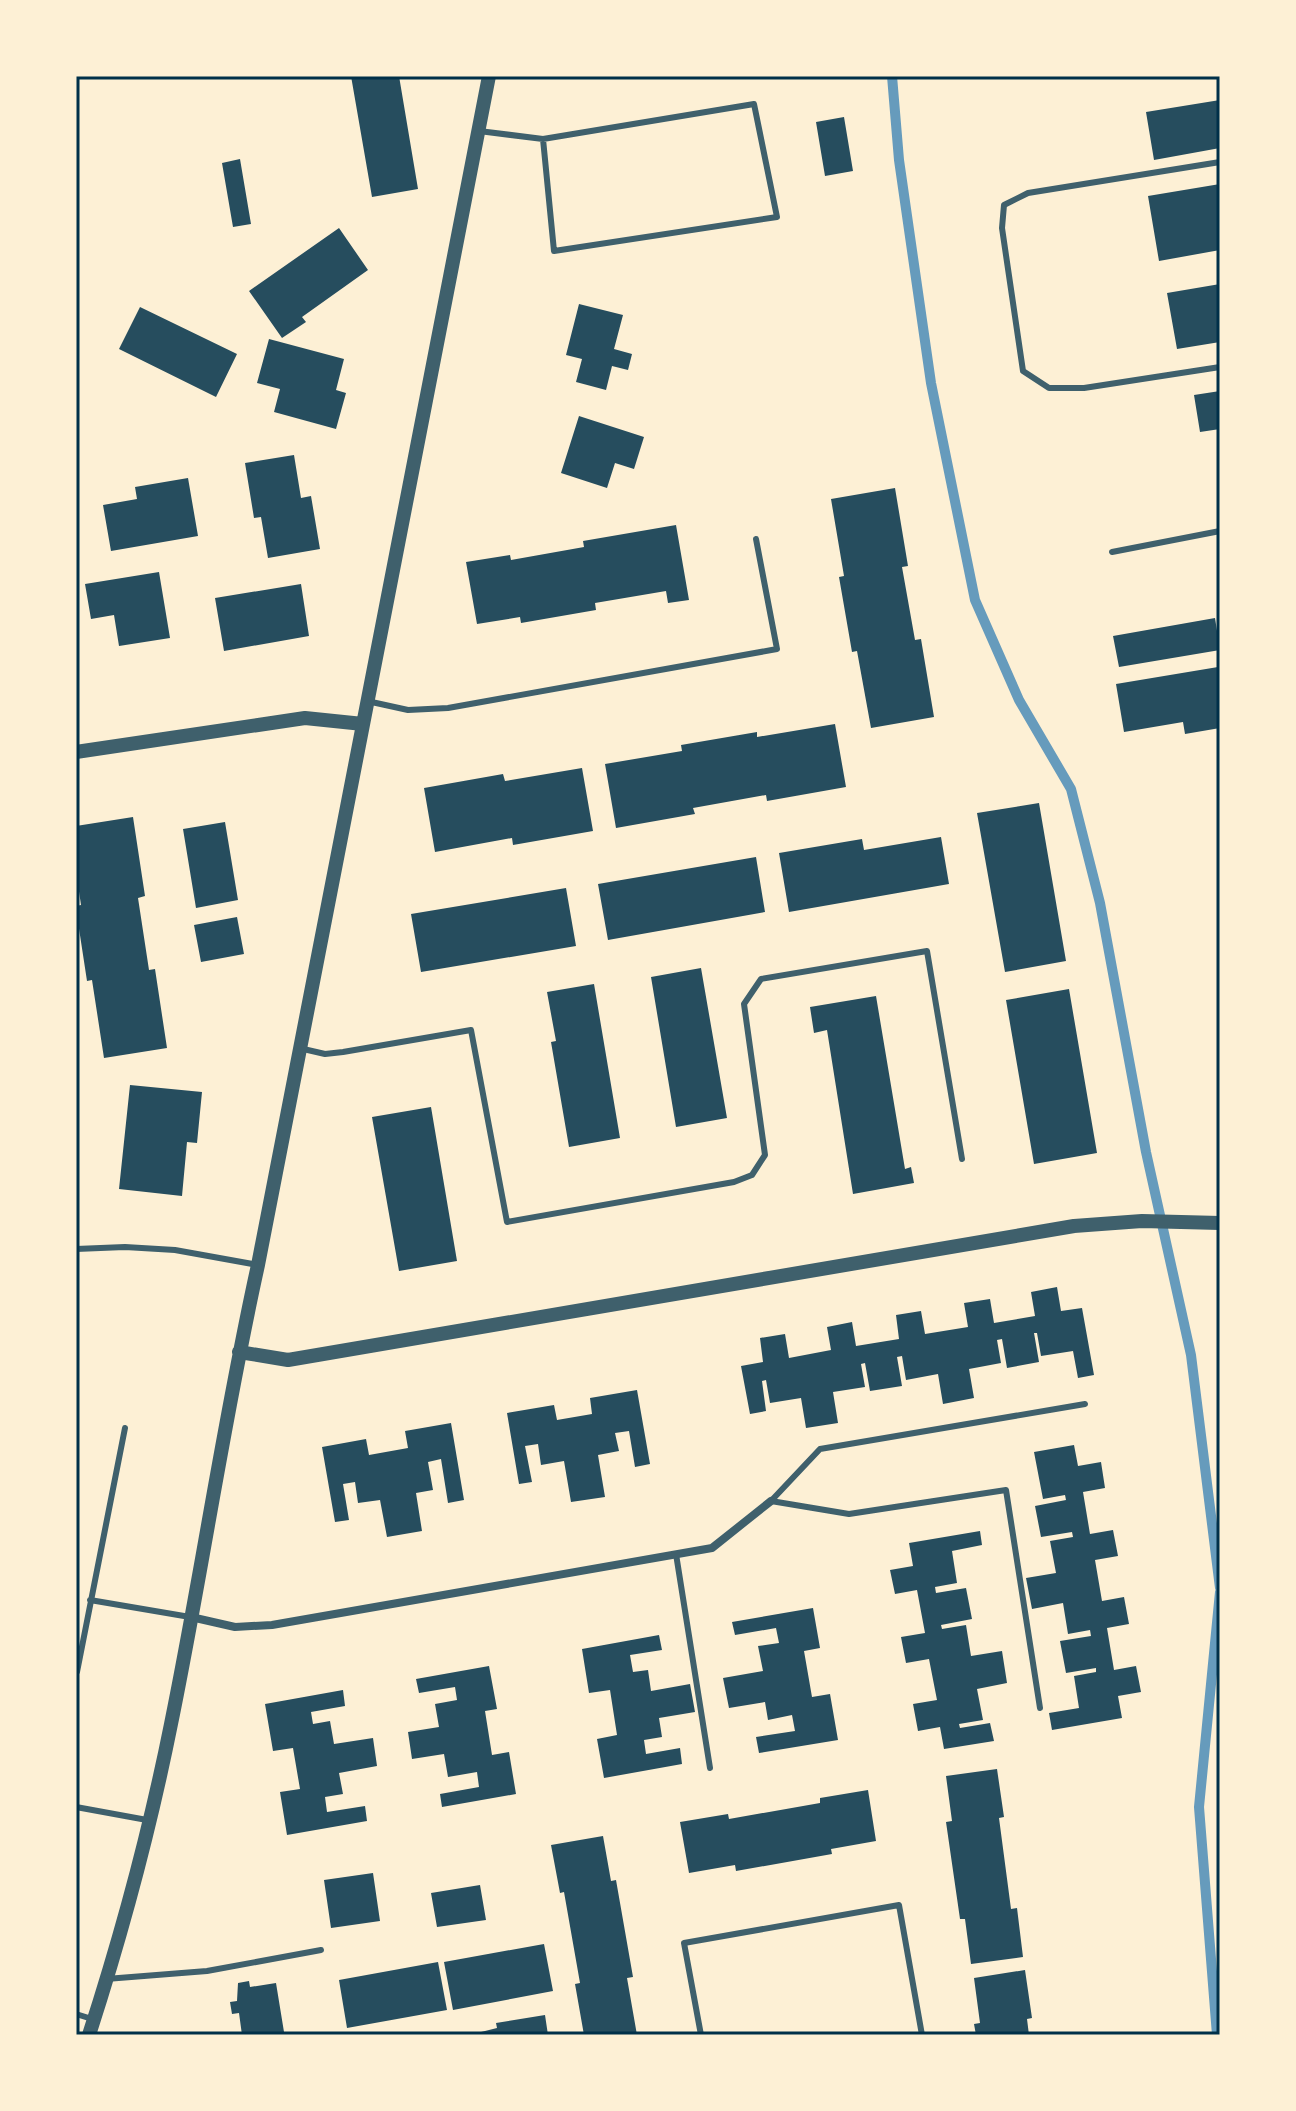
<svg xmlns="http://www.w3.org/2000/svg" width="1296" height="2111" viewBox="0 0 1296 2111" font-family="Commissioner,sans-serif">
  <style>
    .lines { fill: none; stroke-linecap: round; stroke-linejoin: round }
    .stream { stroke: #669bbc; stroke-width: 10 }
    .building { fill: #264d5e }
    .service { stroke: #3f606c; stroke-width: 6 }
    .minor { stroke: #3f606c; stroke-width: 8 }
    .tertiary { stroke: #3f606c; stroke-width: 14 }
    .neatline { fill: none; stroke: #003049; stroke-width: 3 }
  </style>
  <rect width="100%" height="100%" fill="#fdf0d5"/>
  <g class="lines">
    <path class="stream" d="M892 76 899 160 931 383 975 600 1019 700 1071 789 1100 903 1146 1152 1191 1355 1220 1588
      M1217 2035 1199 1807 1220 1592"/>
  </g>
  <path class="building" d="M351 76H399L418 189 372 197Z
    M1220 100V148L1154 160 1146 112Z
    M844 117 853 171 825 176 816 122Z
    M240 159 251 224 233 227 222 163Z
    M1220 184V250L1159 261 1148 196Z
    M339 228 368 270 302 317 306 322 282 338 249 291Z
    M1220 284V342L1177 349 1167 293Z
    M579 304 623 315 614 349 632 354 628 370 612 366 606 390 576 382 582 359 566 355Z
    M140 307 237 354 216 397 119 349Z
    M269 339 344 359 336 390 346 393 336 429 274 412 280 389 257 383Z
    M1220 391V429L1200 432 1194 395Z
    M579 416 644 437 634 469 615 463 607 488 561 473Z
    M294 455 301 498 311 496 320 549 268 558 261 517 254 518 245 463Z
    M188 478 198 536 111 551 103 505 137 499 135 487Z
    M895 488 908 566 902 567 915 640 921 639 934 717 871 728 857 651 852 652 839 577 844 576 831 499Z
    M676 525 689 600 668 603 666 591 595 603 596 610 521 623 520 617 477 624 466 562 510 555 511 560 584 547 583 541Z
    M159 572 170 638 119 646 114 615 91 619 85 584Z
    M301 584 309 636 224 651 215 598Z
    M1215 618 1220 650 1119 667 1113 636Z
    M1218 667 1220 728 1185 734 1183 722 1124 732 1116 684Z
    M835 724 846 787 767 801 766 795 693 808 695 814 616 828 605 764 682 751 681 745 757 732V737Z
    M582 768 593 831 513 845 512 838 435 852 424 788 503 774 505 781Z
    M1039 803 1066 961 1005 972 977 813Z
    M133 817 145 896 138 898 149 970 155 969 167 1048 104 1058 92 980 87 981 76 909V906L81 905 76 871V826Z
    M225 822 238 900 196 908 183 829Z
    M941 837 949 884 789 912 779 853 862 839 864 850Z
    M756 857 765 912 608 940 598 884Z
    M566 888 576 946 421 972 411 914Z
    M237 917 244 954 201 962 194 925Z
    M701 968 727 1118 676 1127 651 977Z
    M594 984 620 1138 569 1147 551 1042 556 1041 547 992Z
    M1069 989 1097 1153 1034 1164 1006 1000Z
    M876 996 905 1169 911 1167 914 1183 853 1194 827 1030 814 1033 810 1007Z
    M130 1085 202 1092 197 1143 187 1142 182 1196 119 1189Z
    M431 1107 457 1261 399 1271 372 1117Z
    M1057 1287 1061 1311 1082 1308 1094 1375 1078 1378 1073 1351 1041 1356 1037 1333H1034L1039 1362 1007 1368 1002 1339 997 1340 1001 1363 969 1369 974 1398 943 1404 938 1374 906 1380 902 1356 897 1357 902 1386 870 1391 865 1363 861 1364 865 1387 833 1392 838 1423 806 1428 801 1398 770 1403 766 1380 762 1381 766 1411 750 1414 741 1366 763 1362 760 1338 785 1334 789 1358 831 1350 827 1327 852 1322 856 1346 899 1339 896 1315 921 1311 925 1334 968 1327 964 1303 990 1299 994 1323 1035 1316 1031 1292Z
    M637 1390 650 1464 635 1467 629 1431 615 1433 619 1451 598 1455 605 1497 571 1502 564 1461 541 1465 538 1444 525 1446 532 1482 519 1484 507 1413 554 1405 557 1420 592 1414 590 1398Z
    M451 1423 464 1500 448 1503 441 1459 428 1462 433 1490 416 1493 422 1531 387 1537 380 1500 358 1503 355 1482 343 1484 349 1520 335 1522 322 1447 366 1439 369 1455 408 1448 405 1431Z
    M1074 1445 1078 1466 1101 1462 1105 1488 1083 1492 1090 1534 1113 1530 1118 1556 1095 1560 1102 1601 1124 1597 1129 1624 1107 1628 1114 1670 1136 1666 1141 1692 1118 1696 1122 1718 1052 1730 1049 1713 1079 1708 1074 1676 1096 1672V1668L1066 1673 1060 1641 1091 1636 1090 1630 1068 1634 1063 1603 1032 1609 1026 1578 1056 1573 1050 1541 1073 1537 1072 1532 1041 1537 1035 1506 1066 1500 1065 1495 1043 1499 1034 1452Z
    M980 1531 982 1545 952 1551 957 1583 935 1587 936 1593 966 1588 972 1619 941 1625 942 1629 966 1625 971 1656 1002 1651 1007 1683 977 1689 983 1720 959 1724 960 1728 990 1723 994 1741 944 1749 940 1727 918 1731 913 1704 937 1700 929 1659 906 1663 901 1637 925 1633 917 1590 895 1594 890 1570 913 1566 909 1543Z
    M813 1608 820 1648 804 1651 812 1697 830 1694 838 1740 759 1753 756 1737 795 1731 792 1715 768 1720 765 1702 729 1708 723 1678 763 1671 758 1646 779 1643 776 1628 735 1635 732 1622Z
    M659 1635 662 1650 630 1655 633 1672 648 1670 651 1691 690 1684 695 1712 659 1718 662 1737 644 1740 646 1754 680 1748 682 1764 604 1778 597 1739 617 1735 610 1690 589 1693 582 1649Z
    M489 1666 497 1709 485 1711 492 1755 509 1752 516 1794 442 1807 440 1794 479 1787 477 1772 448 1777 444 1754 412 1759 408 1732 439 1727 435 1704 457 1700 455 1687 419 1693 416 1679Z
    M343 1690 345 1706 311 1712 313 1724 330 1721 334 1744 373 1738 377 1766 339 1773 343 1794 325 1797 327 1812 365 1806 367 1821 287 1835 280 1792 300 1789 293 1748 273 1751 265 1704Z
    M997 1769 1004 1817 999 1818 1011 1909 1017 1908 1023 1957 971 1964 965 1919H960L946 1822 952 1821 946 1776Z
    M868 1790 876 1841 831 1849 832 1854 736 1871 735 1865 689 1873 680 1822 728 1814 729 1819 820 1803V1798Z
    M603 1836 611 1881 616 1880 633 1977 627 1978 637 2035H584L575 1984 580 1983 564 1892 560 1893 551 1845Z
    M373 1873 380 1921 331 1928 324 1880Z
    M480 1885 486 1920 437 1927 431 1893Z
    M544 1944 553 1991 453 2010 444 1962Z
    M438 1962 447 2010 347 2028 339 1980Z
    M1025 1970 1032 2018 1027 2019 1029 2035H976L974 2024 980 2023 974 1978Z
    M249 1981 250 1987 276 1983 284 2032 242 2035 239 2013 232 2014 230 2002 237 2001 238 1983Z
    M545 2015 548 2035H469L497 2028 496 2023Z"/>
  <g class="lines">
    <path class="service" d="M479 131 543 139 754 104 777 217 554 251 543 139
      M1220 162 1028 193 1004 205 1002 228 1023 371 1049 388H1084L1220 367
      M1112 552 1220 531
      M367 701 408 710 448 708 777 649 756 539
      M299 1048 325 1054 343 1052 471 1030 507 1222 734 1182 752 1175 765 1155 744 1004 761 979 927 951 962 1159
      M76 1249 125 1247 175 1250 258 1265
      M771 1501 849 1514 1006 1490 1040 1708
      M771 1501 820 1449 1085 1404
      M676 1554 710 1768
      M90 1600 190 1617
      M77 1672 125 1428
      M76 1807 147 1820
      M106 1979 207 1971 321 1950
      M76 2014 92 2019
      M701 2035 684 1943 899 1905 922 2035"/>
    <path class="minor" d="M191 1617 235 1627 272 1625 712 1548 771 1501"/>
    <path class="tertiary" d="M76 752 305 718 363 724
      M239 1352 288 1360 1074 1226 1142 1221 1220 1223
      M89 2035C122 1933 150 1829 171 1724 202 1572 224 1418 258 1265L489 76"/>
  </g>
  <rect width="1296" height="2111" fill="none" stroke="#fdf0d5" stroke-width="156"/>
  <rect x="78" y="78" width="1140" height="1955" class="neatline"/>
</svg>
